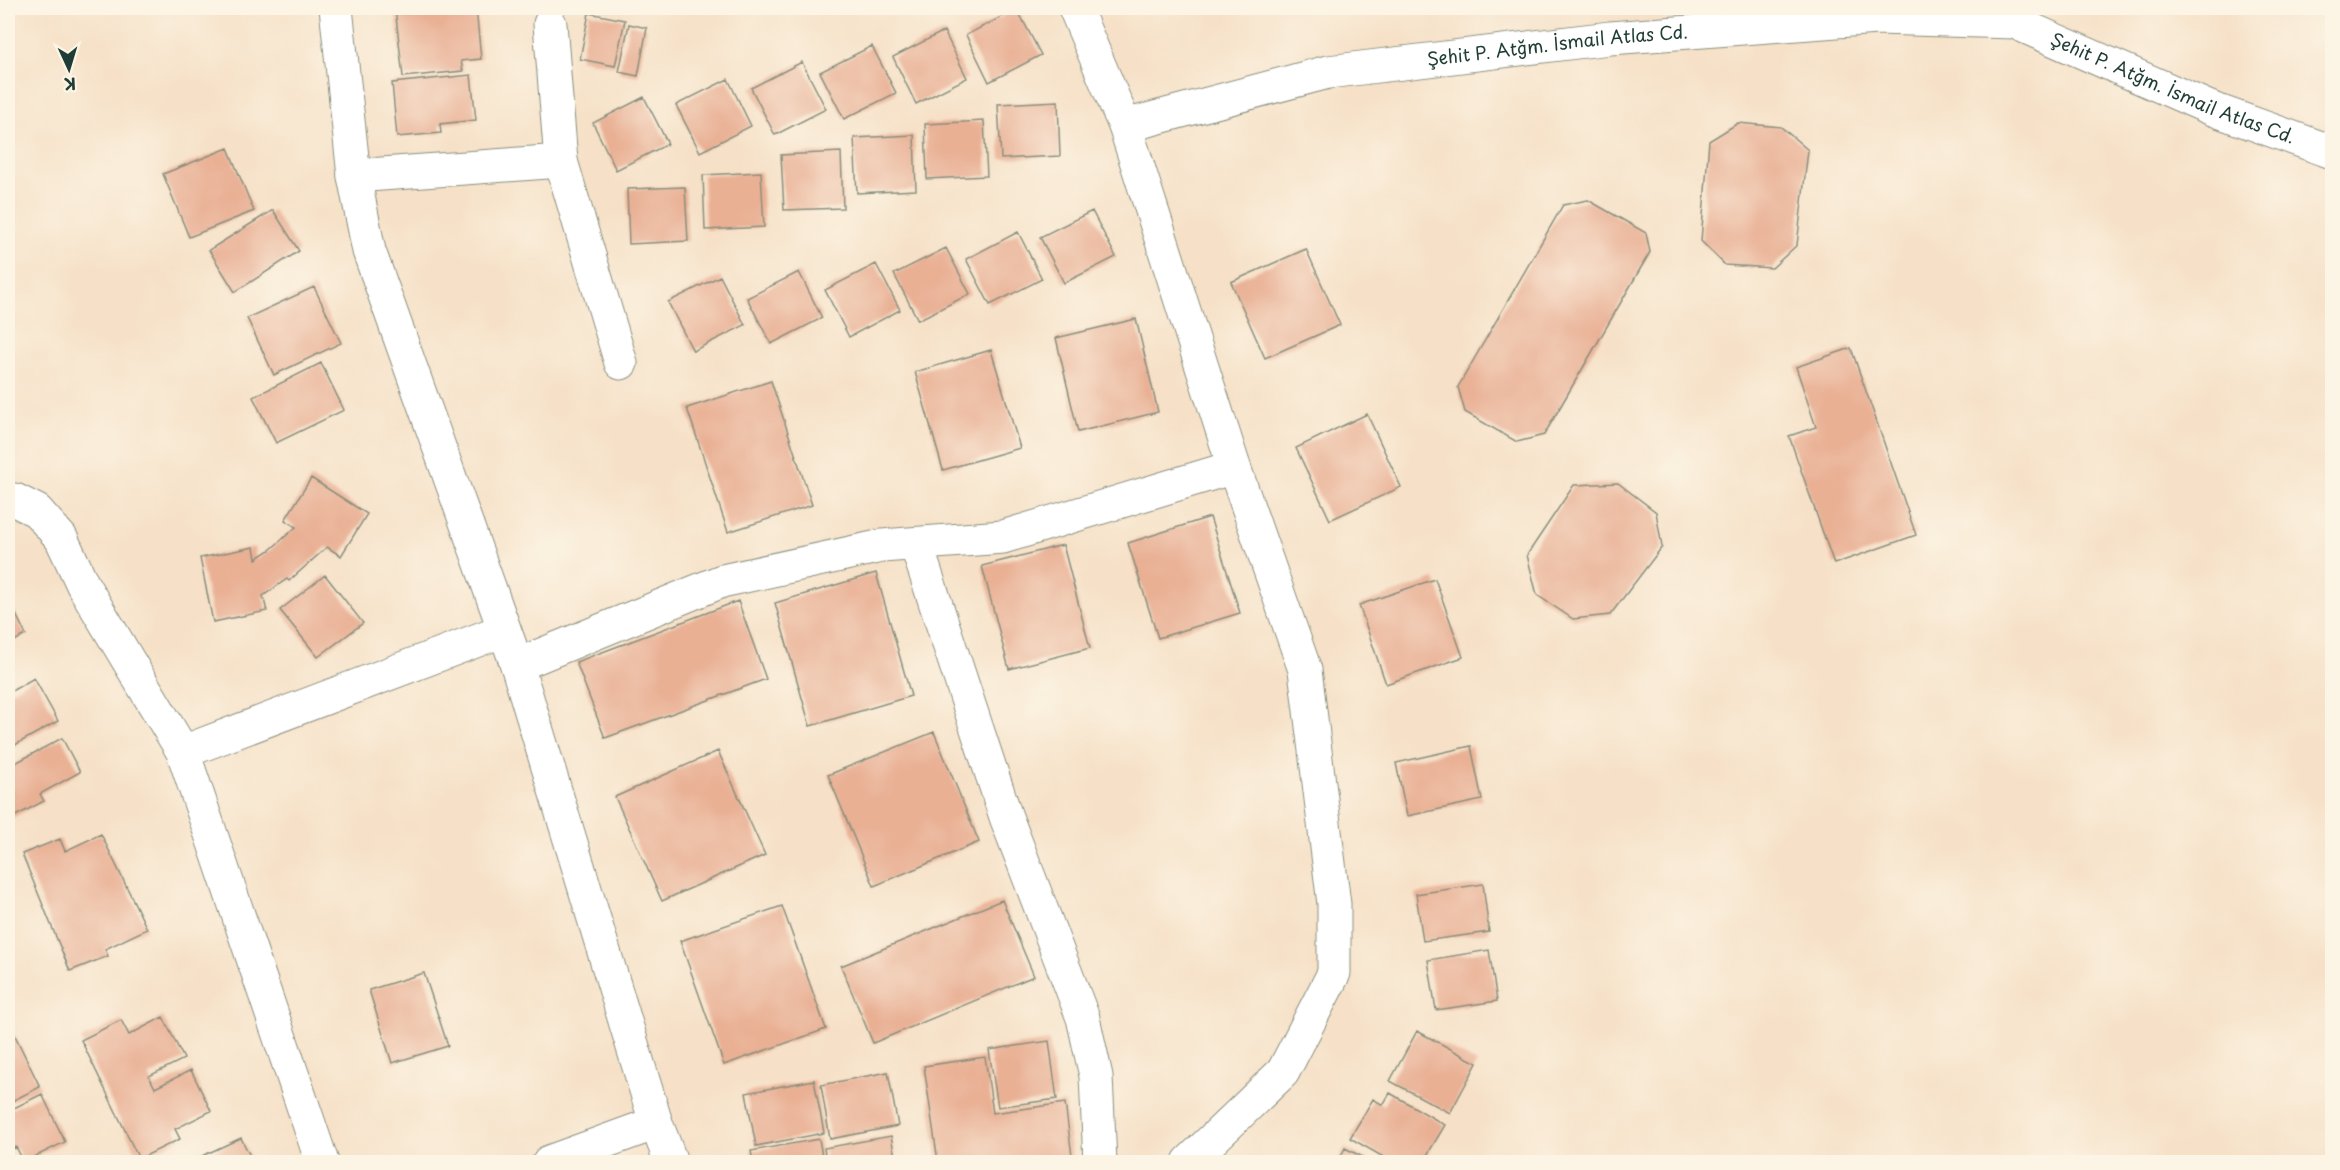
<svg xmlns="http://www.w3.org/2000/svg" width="2340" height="1170" viewBox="0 0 2340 1170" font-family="'Playpen Sans',sans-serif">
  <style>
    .building { fill: #e9b094 }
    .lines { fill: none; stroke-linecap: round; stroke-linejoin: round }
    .minor-casing { stroke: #8a8f7e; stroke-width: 35 }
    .minor { stroke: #fff; stroke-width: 33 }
    .labels { text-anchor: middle; stroke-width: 5; stroke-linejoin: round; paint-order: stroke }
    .street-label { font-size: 18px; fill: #1f3d34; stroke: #fcf5e5 }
  </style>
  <rect width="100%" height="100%" fill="#fcf5e5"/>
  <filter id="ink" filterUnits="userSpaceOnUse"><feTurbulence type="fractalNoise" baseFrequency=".0167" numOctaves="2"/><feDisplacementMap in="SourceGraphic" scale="12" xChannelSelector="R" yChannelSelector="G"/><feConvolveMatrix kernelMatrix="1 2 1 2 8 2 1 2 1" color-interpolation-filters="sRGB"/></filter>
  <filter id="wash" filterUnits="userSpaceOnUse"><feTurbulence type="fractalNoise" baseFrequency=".008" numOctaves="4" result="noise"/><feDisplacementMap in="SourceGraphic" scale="24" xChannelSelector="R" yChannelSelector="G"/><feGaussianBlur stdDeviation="1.35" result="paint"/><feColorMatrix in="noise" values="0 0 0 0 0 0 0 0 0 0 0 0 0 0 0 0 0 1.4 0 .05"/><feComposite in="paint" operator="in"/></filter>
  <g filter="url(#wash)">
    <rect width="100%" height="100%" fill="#f6e1c8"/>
    <g id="blocks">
      <path class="building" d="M395 8H438V12L476 8 481 59 461 61 463 71 403 77Z
        M1017 9 1041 55 989 82 966 35Z
        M589 13 625 20 615 66 580 59Z
        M629 24 647 28 638 76 619 72Z
        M944 31 967 78 916 104 893 57Z
        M872 46 896 93 844 119 820 72Z
        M802 62 826 109 775 135 751 88Z
        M471 75 476 120 440 124 441 133 397 137 392 83Z
        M728 79 751 126 700 152 676 105Z
        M644 97 668 144 616 170 593 123Z
        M1058 101 1060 156 1001 159 998 104Z
        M984 121 987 176 927 179 925 124Z
        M1738 123 1781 127 1808 150 1797 245 1772 268 1725 265 1701 241 1709 141Z
        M914 135 916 190 857 193 854 138Z
        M228 148 254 211 189 237 163 174Z
        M841 152 843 208 784 210 781 155Z
        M761 172 764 227 705 230 703 175Z
        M685 187 688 241 629 244 627 189Z
        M1588 200 1646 233 1650 252 1544 435 1517 442 1465 412 1458 387 1563 205Z
        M273 210 299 251 235 292 209 250Z
        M1092 211 1116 257 1064 283 1040 237Z
        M1018 232 1042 279 990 305 966 259Z
        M946 248 970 294 918 320 894 274Z
        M1306 249 1340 325 1265 358 1231 282Z
        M876 264 900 310 849 337 825 290Z
        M799 272 822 318 771 344 747 298Z
        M720 276 745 325 693 351 668 302Z
        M314 287 341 343 274 375 247 318Z
        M1136 319 1158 412 1078 432 1056 338Z
        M1851 348 1916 535 1834 564 1789 436 1816 427 1796 367Z
        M991 350 1020 448 943 470 915 372Z
        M321 363 344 410 276 443 253 397Z
        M771 381 812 505 728 532 687 408Z
        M1367 414 1401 487 1330 520 1296 448Z
        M311 478 367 514 341 556 327 547 289 581 287 579 263 596 267 611 213 622 200 558 254 547 256 559 270 550 296 527 285 520Z
        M1618 483 1656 512 1662 547 1610 615 1573 619 1537 595 1527 555 1574 485Z
        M1210 517 1240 613 1158 638 1128 543Z
        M1063 545 1090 648 1009 669 982 566Z
        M876 573 911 696 810 726 775 603Z
        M325 575 363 623 318 657 280 610Z
        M1435 579 1463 657 1386 684 1359 605Z
        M8 598 26 635 8 644Z
        M738 601 766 679 605 738 576 662Z
        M34 678 58 721 8 749V693Z
        M934 732 979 842 874 886 828 775Z
        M62 738 80 772 40 794 44 801 10 819 8 815V767Z
        M1471 746 1482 800 1407 816 1396 763Z
        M718 751 765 855 662 901 615 797Z
        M101 834 147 929 105 949 108 956 70 971 22 854 60 839 65 851Z
        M1483 884 1489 932 1423 941 1416 894Z
        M1002 900 1034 976 873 1043 841 966Z
        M782 906 826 1029 724 1065 680 941Z
        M1489 950 1497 1001 1436 1010 1428 960Z
        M424 973 448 1046 392 1063 369 990Z
        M163 1017 184 1059 149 1076 155 1088 191 1070 211 1111 175 1129 180 1139 139 1159 81 1040 121 1020 129 1035Z
        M8 1021 40 1087 8 1103Z
        M1417 1031 1477 1063 1450 1113 1390 1081Z
        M1049 1041 1057 1099 998 1107 989 1050Z
        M985 1057 993 1113 1065 1103 1072 1156 1025 1162H938L924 1066Z
        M888 1072 898 1126 830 1139 821 1085Z
        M814 1080 824 1133 756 1146 746 1093Z
        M1390 1093 1445 1125 1423 1162H1392L1350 1138 1373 1099 1383 1105Z
        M42 1094 65 1142 24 1162 16 1147 8 1151V1111Z
        M891 1136 896 1162H826L824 1148Z
        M241 1138 253 1162H189Z
        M819 1139 823 1162H753L751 1151Z
        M1345 1148 1372 1162H1338Z"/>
    </g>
  </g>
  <g filter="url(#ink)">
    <use href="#blocks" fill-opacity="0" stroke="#8a8f7e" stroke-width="1.5"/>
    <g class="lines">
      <defs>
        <g id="minor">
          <path d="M336 8 354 176 369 251 517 665 656 1123 671 1162"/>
          <path d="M1075 8 1125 126 1234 467 1305 670 1334 904V973L1283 1072 1189 1162"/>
          <path d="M550 24 561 161 621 363"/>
          <path id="s1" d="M1125 126 1328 72 1610 38 1877 18 2014 22 2210 108 2332 152"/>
          <path d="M354 176 561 161"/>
          <path d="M8 500H15L37 511 61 538 83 585 183 752 322 1162"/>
          <path d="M916 544 1006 817 1083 1018 1096 1076 1100 1162"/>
          <path d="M517 665 722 581 882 546 1003 537 1234 467"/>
          <path d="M183 752 504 630"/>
          <path d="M549 1162 656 1123"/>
        </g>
      </defs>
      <use href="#minor" class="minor-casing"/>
      <use href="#minor" class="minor"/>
    </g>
  </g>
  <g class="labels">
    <g class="street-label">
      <text dy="6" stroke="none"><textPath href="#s1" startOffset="441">Şehit P. Atğm. İsmail Atlas Cd.</textPath></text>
      <text dy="6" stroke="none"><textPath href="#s1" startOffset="1071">Şehit P. Atğm. İsmail Atlas Cd.</textPath></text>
    </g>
  </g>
  <rect width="2340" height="1170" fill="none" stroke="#fcf5e5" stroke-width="30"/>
  <g transform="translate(69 69) rotate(176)" stroke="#fcf5e5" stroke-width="4.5" paint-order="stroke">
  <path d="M0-4.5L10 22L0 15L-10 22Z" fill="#1f3d34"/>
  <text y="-9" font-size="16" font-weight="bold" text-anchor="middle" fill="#1f3d34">K</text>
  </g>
</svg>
